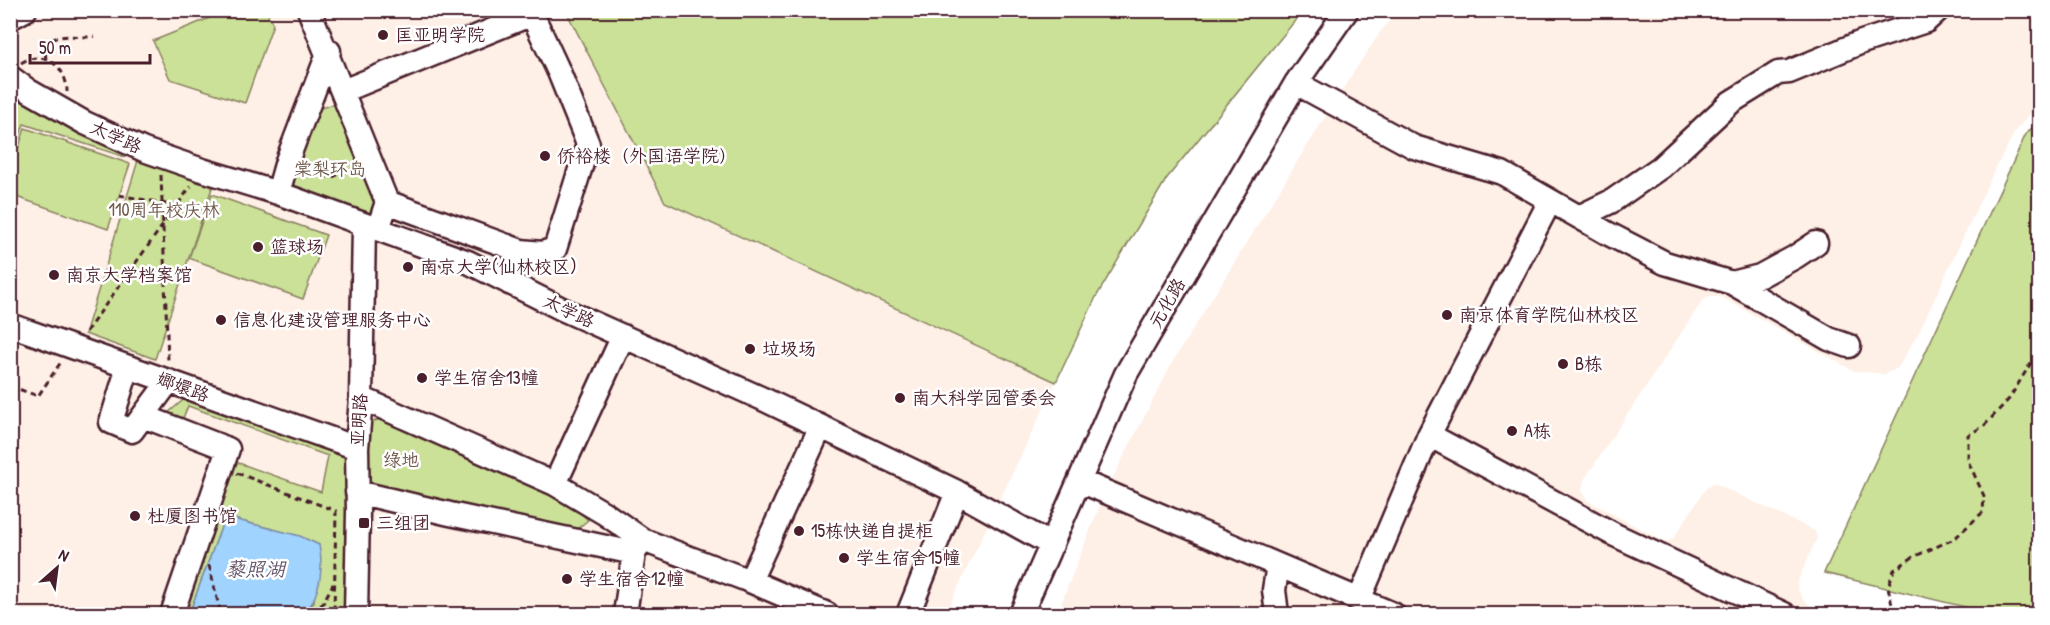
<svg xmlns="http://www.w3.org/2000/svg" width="2050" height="625" viewBox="0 0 2050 625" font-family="'Patrick Hand','LXGW WenKai TC',sans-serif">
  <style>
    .built { fill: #fef0e6 }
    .green { fill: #cae197; stroke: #8a8061; stroke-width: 1.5 }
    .water { fill: #a0d3fe; stroke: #7e8baa; stroke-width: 1.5 }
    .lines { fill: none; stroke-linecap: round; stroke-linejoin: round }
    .minor-casing { stroke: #4a1f2b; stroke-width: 27 }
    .path { stroke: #4a1f2b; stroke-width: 3; stroke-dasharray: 6 4.5; stroke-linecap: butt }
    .minor { stroke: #fff; stroke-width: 22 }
    .poi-dot { fill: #4a1f2b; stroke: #fff; stroke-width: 2 }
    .labels { text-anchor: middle; stroke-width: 5; stroke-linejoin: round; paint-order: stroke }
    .poi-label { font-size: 18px; fill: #4a1f2b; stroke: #fff; text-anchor: start }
    .street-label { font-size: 18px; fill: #4a1f2b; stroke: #fff }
    .park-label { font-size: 18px; fill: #70594b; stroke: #fff }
    .water-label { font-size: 20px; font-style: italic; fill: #64556a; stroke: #fff }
  </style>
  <rect width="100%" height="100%" fill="#fff"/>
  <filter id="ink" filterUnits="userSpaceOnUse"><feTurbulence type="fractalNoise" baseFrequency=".0167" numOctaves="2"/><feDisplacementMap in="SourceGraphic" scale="12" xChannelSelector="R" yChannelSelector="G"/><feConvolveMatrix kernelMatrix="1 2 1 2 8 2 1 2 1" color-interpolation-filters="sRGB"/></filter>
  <g filter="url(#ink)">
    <path class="built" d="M1768 10 1792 20 1819 16 1833 10 2039 11V104L2016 130 1994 171 1920 330 1898 368 1885 374 1854 371 1721 297H1710L1703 300 1584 480 1582 490 1587 500 1665 542 1673 539 1706 488 1714 483 1815 531 1817 538 1797 583 1798 590 1803 599 1820 614H1057L1104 495 1173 361 1349 79 1381 31 1398 11Z
      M10 11H566L665 202 1056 382 953 598 948 614H11Z"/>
    <path class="green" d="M227 11H266L273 24 245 103 170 79 153 41Z
      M566 11H1303L1167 178 1096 297 1056 382 665 202Z
      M11 89 71 128 126 151 125 157 24 124 11 160Z
      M334 104 341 105 377 195 373 213 365 218 288 188 314 110Z
      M2039 121V614H1994L1824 573 2026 134Z
      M25 128 130 164 108 229 11 195V172Z
      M140 154 214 182 155 359 85 334Z
      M212 194 326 235 303 299 189 258Z
      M189 395 348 452 344 614H305L314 602 319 545 299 536 225 517 189 614H180L233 461 321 492 328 456 188 406 183 418 168 413Z
      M383 417 565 499 588 520 577 529 368 486 369 424Z"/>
    <path class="water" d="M225 517 300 536 319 545C324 570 320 593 305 614H189Z"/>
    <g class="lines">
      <defs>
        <path id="minor" d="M309 10 387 202 378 229
          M10 18 25 10
          M10 77 29 91 85 123 144 150 202 170 278 193 468 262 562 309 763 399 957 492 1052 545
          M1296 83 1414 147 1502 173 1607 233 1665 263 1732 283 1829 339 1849 346
          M343 91 532 14 559 72 588 144 555 249 542 253 521 251
          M278 193 287 161 329 51
          M387 202 521 251 509 283
          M1579 217 1612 201 1661 167 1731 102 1778 73 1789 72 1862 42 1926 21 1938 10
          M1732 283 1760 276 1795 257 1816 243
          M10 325 357 448
          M128 367 111 422 132 431 143 416 228 449 172 614
          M361 398 555 484 604 513 643 540
          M143 416 169 381
          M1429 435 1615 535 1784 614
          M1080 481 1393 614
          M555 484 623 336
          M357 492 450 514 634 553 643 540 750 581 827 614
          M750 581 820 428
          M1359 600 1429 435 1550 201
          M356 614 358 512 357 448 361 398 364 226
          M625 614 634 553
          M908 614 957 492
          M1021 614 1126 374 1296 83 1347 10
          M1277 614 1274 590 1278 565"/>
      </defs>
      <use href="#minor" class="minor-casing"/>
      <path class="path" d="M46 59C41 28 74 38 94 37
        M21 63C44 49 67 66 67 92
        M10 167H12
        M303 167 330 178 353 169
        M161 175 168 361
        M119 195 204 211
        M86 332 191 186
        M10 386 38 396 61 362
        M237 473 336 511 334 614
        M209 565 220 611 226 614
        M250 614 258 613 271 614
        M314 614 323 603 333 584
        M1894 614 1888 587 1894 570 1913 557 1954 539 1983 512 1984 496 1968 461V435L1984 426 2009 399 2040 348"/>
      <use href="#minor" class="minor"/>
    </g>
  </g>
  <g class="poi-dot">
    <circle cx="383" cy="35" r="6"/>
    <circle cx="545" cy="156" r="6"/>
    <circle cx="258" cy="247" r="6"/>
    <circle cx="408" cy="267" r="6"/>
    <circle cx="54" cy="275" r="6"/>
    <circle cx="1447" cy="315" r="6"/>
    <circle cx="221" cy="320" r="6"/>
    <circle cx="750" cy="349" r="6"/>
    <circle cx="1563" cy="364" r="6"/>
    <circle cx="422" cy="378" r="6"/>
    <circle cx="900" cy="398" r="6"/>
    <circle cx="1512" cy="431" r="6"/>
    <circle cx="135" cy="516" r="6"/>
    <rect x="358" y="517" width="12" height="12" rx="3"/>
    <circle cx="799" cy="531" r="6"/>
    <circle cx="844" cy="558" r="6"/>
    <circle cx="567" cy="579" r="6"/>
  </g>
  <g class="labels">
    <g class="poi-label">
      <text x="395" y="41">匡亚明学院</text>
      <text x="557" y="162">侨裕楼（外国语学院）</text>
      <text x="270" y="253">篮球场</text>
      <text x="420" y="273">南京大学(仙林校区)</text>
      <text x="66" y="281">南京大学档案馆</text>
      <text x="1459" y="321">南京体育学院仙林校区</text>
      <text x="233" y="326">信息化建设管理服务中心</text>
      <text x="762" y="355">垃圾场</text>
      <text x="1575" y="370">B栋</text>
      <text x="434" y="384">学生宿舍13幢</text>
      <text x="912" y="404">南大科学园管委会</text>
      <text x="1524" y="437">A栋</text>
      <text x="147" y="522">杜厦图书馆</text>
      <text x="376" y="529">三组团</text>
      <text x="811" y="537">15栋快递自提柜</text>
      <text x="856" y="564">学生宿舍15幢</text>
      <text x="579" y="585">学生宿舍12幢</text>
    </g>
    <g class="street-label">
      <text transform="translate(116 137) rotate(24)" y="6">太学路</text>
      <text transform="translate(1167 303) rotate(-60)" y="6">元化路</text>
      <text transform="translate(569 311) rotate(25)" y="6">太学路</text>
      <text transform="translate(183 387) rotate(20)" y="6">嫏嬛路</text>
      <text transform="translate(359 420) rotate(-86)" y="6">亚明路</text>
    </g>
    <g class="park-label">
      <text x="330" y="175">棠梨环岛</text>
      <text x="164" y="216">110周年校庆林</text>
      <text x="401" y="466">绿地</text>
    </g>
    <g class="water-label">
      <text x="255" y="576">藜照湖</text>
    </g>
  </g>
  <rect width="2050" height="625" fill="none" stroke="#fff" stroke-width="36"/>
  <rect x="18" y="18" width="2014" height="589" fill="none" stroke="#4a1f2b" stroke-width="2" filter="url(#ink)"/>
  <g transform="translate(57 568) rotate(28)" stroke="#ffffff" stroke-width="4.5" paint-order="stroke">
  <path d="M0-4.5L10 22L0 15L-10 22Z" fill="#4a1f2b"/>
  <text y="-9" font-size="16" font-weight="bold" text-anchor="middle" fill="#4a1f2b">N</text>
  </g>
  <path d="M30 54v9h120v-9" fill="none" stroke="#4a1f2b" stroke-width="3"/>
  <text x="39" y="54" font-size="18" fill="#4a1f2b" stroke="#ffffff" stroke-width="4.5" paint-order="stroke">50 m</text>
</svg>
